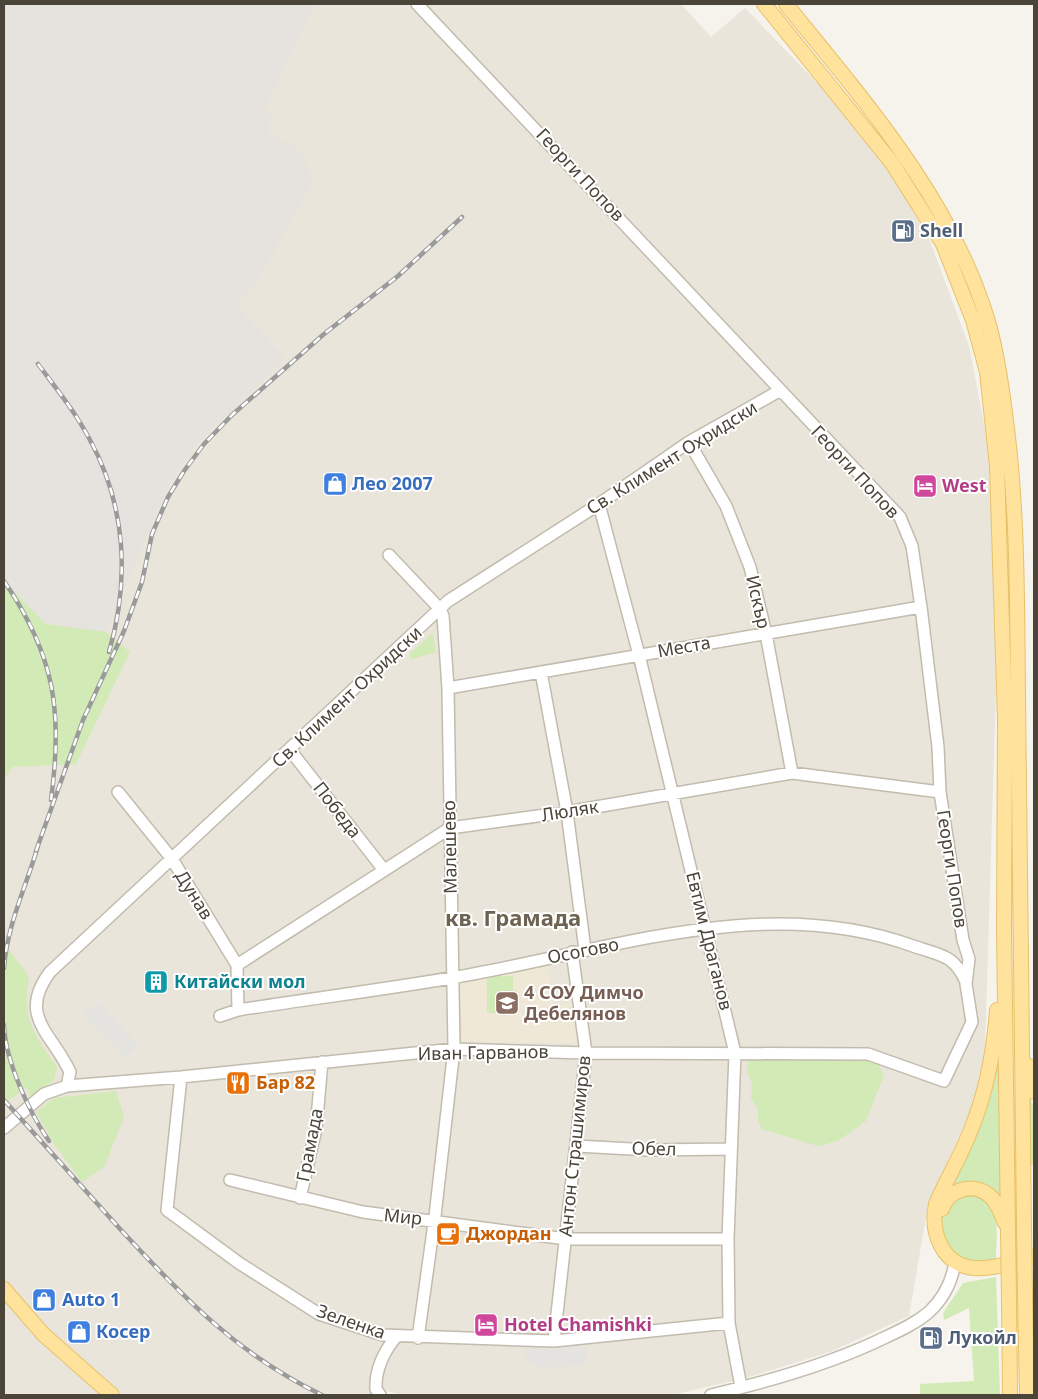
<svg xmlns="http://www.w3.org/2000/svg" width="1038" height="1399" viewBox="0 0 1038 1399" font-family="'Noto Sans',sans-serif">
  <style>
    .residential { fill: #eae5da }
    .industrial { fill: #e6e2dd }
    .education { fill: #efe8d6 }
    .green { fill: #d2eab5 }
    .parking { fill: #e5e3e0 }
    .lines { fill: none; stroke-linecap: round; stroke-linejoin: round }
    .minor-casing { stroke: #c2bbae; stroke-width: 14 }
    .major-casing { stroke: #e6c16a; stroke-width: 16 }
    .minor { stroke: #fff; stroke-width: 11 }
    .major { stroke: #ffe39c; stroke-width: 14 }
    .rail-casing { stroke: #9a9a9a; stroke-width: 4.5 }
    .rail { stroke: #fff; stroke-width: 2.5; stroke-dasharray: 8; stroke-linecap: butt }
    .major-bridge-casing { stroke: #e6c16a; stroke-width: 16; stroke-linecap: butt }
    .major-bridge { stroke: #ffe39c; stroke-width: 14 }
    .labels { text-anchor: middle; stroke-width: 4; stroke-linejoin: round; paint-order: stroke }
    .street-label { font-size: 18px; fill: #4b4439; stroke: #fff }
    .service-label { font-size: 18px; font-weight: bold; fill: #4e5e75; stroke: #fff; text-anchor: start }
    .shop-label { font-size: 18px; font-weight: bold; fill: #366cbe; stroke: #fff; text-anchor: start }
    .hotel-label { font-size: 18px; font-weight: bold; fill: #b23c85; stroke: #fff; text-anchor: start }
    .culture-label { font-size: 18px; font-weight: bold; fill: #0d838f; stroke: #fff; text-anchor: start }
    .education-label { font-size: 18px; font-weight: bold; fill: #785e54; stroke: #fff; text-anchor: start }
    .food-label { font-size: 18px; font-weight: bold; fill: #c56008; stroke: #fff; text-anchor: start }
    .district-label { font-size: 22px; font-weight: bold; fill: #6e6250; stroke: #fff }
  </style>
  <rect width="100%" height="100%" fill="#f6f3ec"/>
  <path class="residential" d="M4 4H681L711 37 745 8 826 92 882 157 930 241 969 346 994 476 998 626 984 1081 928 1205 909 1316 830 1352 746 1378 672 1395H405L386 1391 379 1395H4Z"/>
  <path class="industrial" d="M4 4H315L264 110 273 115 266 131 303 152 313 182 255 285 234 304 286 358 197 443 169 484 106 632 46 624 4 581Z"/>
  <path class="education" d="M547 962 554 1005 573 1002 579 1043 462 1042 460 981Z"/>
  <path class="green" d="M4 581 46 624 106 632 130 652 76 764 12 767 4 780Z
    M433 633 436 652 412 659 409 654Z
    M4 943 29 977C21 1018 34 1035 57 1067L54 1080 31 1098 26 1087 9 1101 4 1095Z
    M487 976H513V1013H487Z
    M998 1050 1001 1200C982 1178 976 1178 950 1189Z
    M748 1059 870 1061 878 1064 884 1075 866 1121 838 1141 818 1146 762 1129 758 1120V1109L751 1099 752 1084 747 1070Z
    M1026 1088 1034 1108V1164L1028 1168Z
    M116 1091 124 1117 104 1167 82 1182 54 1144 36 1112 55 1098Z
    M966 1195C1004 1196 996 1231 996 1259 985 1261 975 1263 965 1259 944 1251 933 1223 949 1204 952 1200 961 1197 966 1195Z
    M996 1277 1000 1395H920V1384L974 1381 969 1308 944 1320 943 1313 963 1283Z"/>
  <path class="parking" d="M98 1001 139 1046 126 1058 83 1014Z
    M587 1342 585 1365 536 1368V1363H525V1345Z"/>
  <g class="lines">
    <defs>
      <path id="minor" d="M689 442 726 506 750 567 766 634 792 773
        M599 504 639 655 735 1053 728 1239 729 1323 741 1387
        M389 555 440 609 443 616 448 688 454 1049 435 1216 418 1338
        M541 672 567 812 585 950
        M448 688 921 607
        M290 750 384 870
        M118 792 172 859 237 965 238 1010
        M237 965 450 828 567 812 792 773 940 792
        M220 1016 238 1010C309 999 380 990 451 978 602 953 762 891 913 946 939 955 954 954 966 982
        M181 1077 167 1210 239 1263 319 1314 383 1335 554 1341 729 1323
        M67 1086 70 1072C52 1033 17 1016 50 972L448 601 599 504 689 442 779 391
        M4 1128 44 1094 67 1086 181 1077 454 1049 586 1053 868 1054 944 1081 972 1022 966 984 969 959 963 940 940 792 938 747 921 607 912 546 900 517 417 4
        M577 1146 649 1150 731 1149
        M230 1180 363 1212 566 1239H728
        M300 1198 316 1129 322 1062
        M554 1341 586 1053 572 952
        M380 1395 376 1389C375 1370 384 1351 396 1337
        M711 1395C771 1381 831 1364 886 1337 901 1330 916 1323 929 1312 944 1298 952 1282 955 1262"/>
      <path id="major" d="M764 4 892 163 943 244 973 320 987 372 997 466 1005 720 1004 930 1008 1230
        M786 4C864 101 949 196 987 318 996 348 1001 381 1005 413 1018 507 1017 602 1018 697 1020 874 1022 1050 1024 1227
        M997 1010C994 1050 987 1090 972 1127 962 1154 947 1178 936 1204 930 1232 942 1265 974 1268 993 1270 1015 1261 1034 1257
        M1029 1066 1034 1092
        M942 1209C948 1190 973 1181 990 1196 998 1203 1001 1214 1005 1223
        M4 1289 43 1334 112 1395
        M1025 1296 1027 1395
        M1009 1299 1010 1395"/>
    </defs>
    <use href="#minor" class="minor-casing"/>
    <use href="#major" class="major-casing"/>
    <use href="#minor" class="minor"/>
    <use href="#major" class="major"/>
    <defs>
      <path id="rail" d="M38 364C56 388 76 413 90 440 126 506 130 580 109 652
        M4 581C55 656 63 711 51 800
        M36 851 83 720 124 631 142 582 152 534 168 497 184 471 204 444 232 415 324 334 398 276 462 217
        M4 968C7 925 26 887 38 846
        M4 1025C5 1060 29 1112 49 1141
        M4 1100C43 1143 82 1187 121 1230 184 1298 237 1354 322 1395"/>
    </defs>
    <use href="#rail" class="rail-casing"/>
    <use href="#rail" class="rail"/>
    <defs>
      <path id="major-bridge" d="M1024 1227 1025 1296
        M1008 1230 1009 1299"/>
    </defs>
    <use href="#major-bridge" class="major-bridge-casing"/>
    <use href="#major-bridge" class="major-bridge"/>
  </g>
  <defs>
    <symbol id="fuel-square" viewBox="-11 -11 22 22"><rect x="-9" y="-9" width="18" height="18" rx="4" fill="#5c6f8a" stroke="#fff"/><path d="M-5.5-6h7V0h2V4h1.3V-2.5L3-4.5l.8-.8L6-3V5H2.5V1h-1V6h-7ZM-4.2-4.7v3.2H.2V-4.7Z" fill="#fff"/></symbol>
    <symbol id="shop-square" viewBox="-11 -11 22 22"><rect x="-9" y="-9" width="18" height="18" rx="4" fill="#3f7fe0" stroke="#fff"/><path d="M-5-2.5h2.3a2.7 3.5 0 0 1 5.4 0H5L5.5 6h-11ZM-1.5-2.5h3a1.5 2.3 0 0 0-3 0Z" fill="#fff"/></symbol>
    <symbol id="hotel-square" viewBox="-11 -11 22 22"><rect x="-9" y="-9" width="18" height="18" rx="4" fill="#d1479c" stroke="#fff"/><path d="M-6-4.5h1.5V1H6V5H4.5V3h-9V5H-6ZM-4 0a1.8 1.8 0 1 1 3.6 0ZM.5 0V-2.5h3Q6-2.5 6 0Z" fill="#fff"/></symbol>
    <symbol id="building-square" viewBox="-11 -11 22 22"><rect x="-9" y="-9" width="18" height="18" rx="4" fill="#0f9aa8" stroke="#fff"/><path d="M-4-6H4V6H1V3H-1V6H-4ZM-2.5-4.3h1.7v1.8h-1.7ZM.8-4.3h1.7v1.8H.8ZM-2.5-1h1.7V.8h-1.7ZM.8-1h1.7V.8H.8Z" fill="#fff"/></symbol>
    <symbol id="school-square" viewBox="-11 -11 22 22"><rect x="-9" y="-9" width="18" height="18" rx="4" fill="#8d6e63" stroke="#fff"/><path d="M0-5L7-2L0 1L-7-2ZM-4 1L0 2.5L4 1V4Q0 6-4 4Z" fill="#fff"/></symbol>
    <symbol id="restaurant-square" viewBox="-11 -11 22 22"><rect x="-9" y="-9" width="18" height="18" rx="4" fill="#e8710a" stroke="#fff"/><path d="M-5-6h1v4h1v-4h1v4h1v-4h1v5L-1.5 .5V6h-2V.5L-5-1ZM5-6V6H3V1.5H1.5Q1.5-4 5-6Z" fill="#fff"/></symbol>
    <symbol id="cafe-square" viewBox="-11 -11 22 22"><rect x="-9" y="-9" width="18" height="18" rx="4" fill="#e8710a" stroke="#fff"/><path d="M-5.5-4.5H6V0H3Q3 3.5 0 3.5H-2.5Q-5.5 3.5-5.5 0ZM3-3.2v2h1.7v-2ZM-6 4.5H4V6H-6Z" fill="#fff"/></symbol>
  </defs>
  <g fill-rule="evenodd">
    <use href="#fuel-square" x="889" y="217" width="28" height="28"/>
    <use href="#shop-square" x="321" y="470" width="28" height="28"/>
    <use href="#hotel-square" x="911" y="472" width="28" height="28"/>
    <use href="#building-square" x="142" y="968" width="28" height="28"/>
    <use href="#school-square" x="493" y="989" width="28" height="28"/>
    <use href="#restaurant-square" x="224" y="1069" width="28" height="28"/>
    <use href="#cafe-square" x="434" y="1220" width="28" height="28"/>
    <use href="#shop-square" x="30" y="1286" width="28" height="28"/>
    <use href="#hotel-square" x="472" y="1311" width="28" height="28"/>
    <use href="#shop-square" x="65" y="1318" width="28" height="28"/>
    <use href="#fuel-square" x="917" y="1324" width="28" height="28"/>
  </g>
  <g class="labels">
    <g class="street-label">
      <text transform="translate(580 175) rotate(47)" y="6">Георги Попов</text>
      <text transform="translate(672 458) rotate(-32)" y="6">Св. Климент Охридски</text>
      <text transform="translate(855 472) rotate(47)" y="6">Георги Попов</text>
      <text transform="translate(758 602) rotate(77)" y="6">Искър</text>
      <text transform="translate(684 647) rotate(-10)" y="6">Места</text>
      <text transform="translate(347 697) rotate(-43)" y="6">Св. Климент Охридски</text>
      <text transform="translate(337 810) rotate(52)" y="6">Победа</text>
      <text transform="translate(570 811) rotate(-9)" y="6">Люляк</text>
      <text transform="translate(450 847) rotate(-91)" y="6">Малешево</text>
      <text transform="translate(952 869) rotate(81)" y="6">Георги Попов</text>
      <text transform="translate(194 895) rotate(58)" y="6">Дунав</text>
      <text transform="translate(709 941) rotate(76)" y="6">Евтим Драганов</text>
      <text transform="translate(583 951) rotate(-11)" y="6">Осогово</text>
      <text transform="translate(483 1053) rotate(-1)" y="6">Иван Гарванов</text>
      <text transform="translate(310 1145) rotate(-79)" y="6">Грамада</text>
      <text transform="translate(575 1146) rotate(-84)" y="6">Антон Страшимиров</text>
      <text transform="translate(654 1149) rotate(1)" y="6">Обел</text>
      <text transform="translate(403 1217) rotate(6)" y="6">Мир</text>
      <text transform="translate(351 1322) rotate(19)" y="6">Зеленка</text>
    </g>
    <g class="service-label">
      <text x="920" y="237">Shell</text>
      <text x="948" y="1344">Лукойл</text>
    </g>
    <g class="shop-label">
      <text x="352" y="490">Лео 2007</text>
      <text x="62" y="1306">Auto 1</text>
      <text x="96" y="1338">Косер</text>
    </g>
    <g class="hotel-label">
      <text x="942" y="492">West</text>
      <text x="504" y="1331">Hotel Chamishki</text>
    </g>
    <g class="culture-label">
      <text x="174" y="988">Китайски мол</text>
    </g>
    <g class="education-label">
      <text x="524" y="999">4 СОУ Димчо<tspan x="524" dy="21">Дебелянов</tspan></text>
    </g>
    <g class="food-label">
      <text x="256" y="1089">Бар 82</text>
      <text x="466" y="1240">Джордан</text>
    </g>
    <g class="district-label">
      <text x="513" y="926">кв. Грамада</text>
    </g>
  </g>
  <rect width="1038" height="1399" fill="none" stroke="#4b4439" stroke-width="10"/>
</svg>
